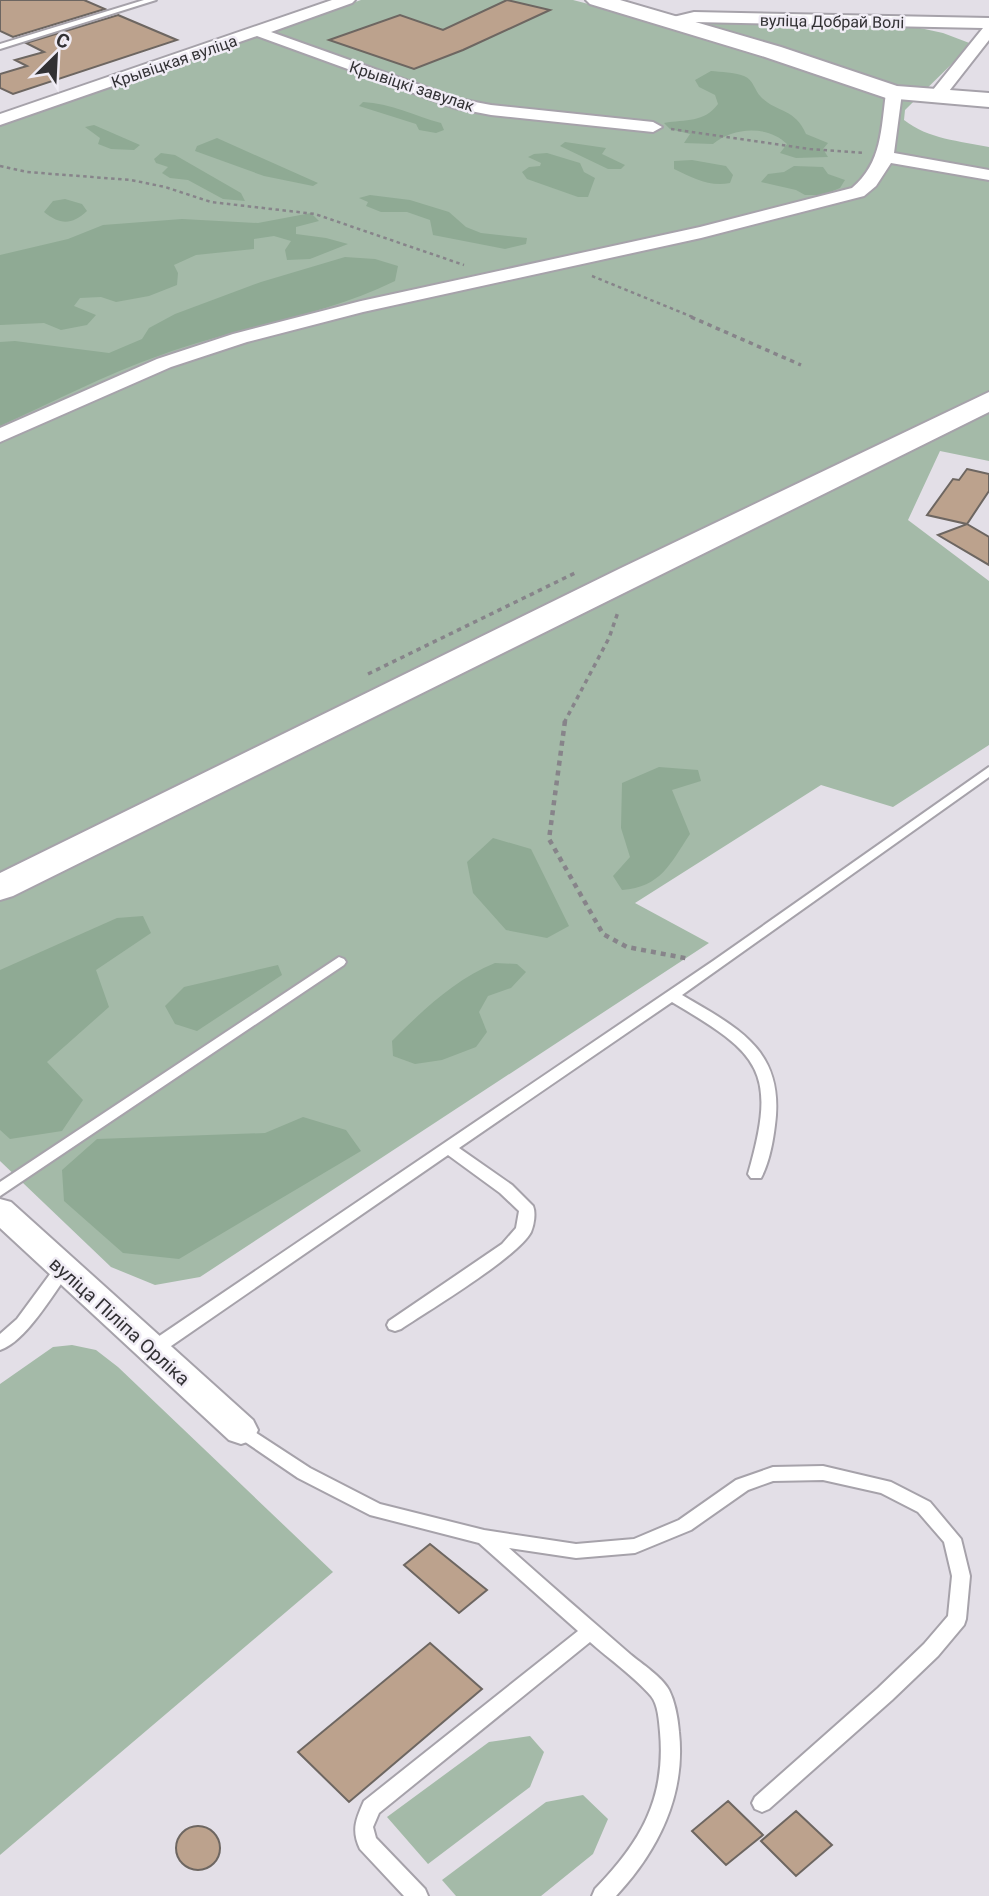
<svg xmlns="http://www.w3.org/2000/svg" width="989" height="1896" viewBox="0 0 989 1896" font-family="Roboto,sans-serif">
  <style>
    .green { fill: #a4baa8 }
    .forest { fill: #8faa94 }
    .building { fill: #bca28d; stroke: #6d6661; stroke-width: 2 }
    .lines { fill: none; stroke-linecap: round; stroke-linejoin: round }
    .lane-casing { stroke: #a6a2aa; stroke-width: 4 }
    .street-casing { stroke: #a6a2aa; stroke-width: 4 }
    .secondary-casing { stroke: #a6a2aa; stroke-width: 4 }
    .path-far2 { stroke: #87848a; stroke-width: 2.5; stroke-dasharray: 3.5 3.5; stroke-linecap: butt }
    .path-far1 { stroke: #87848a; stroke-width: 3.5; stroke-dasharray: 4.5 4.5; stroke-linecap: butt }
    .path { stroke: #87848a; stroke-width: 4.5; stroke-dasharray: 5 5; stroke-linecap: butt }
    .lane { fill: #fff; fill-rule: evenodd }
    .street { fill: #fff; fill-rule: evenodd }
    .secondary { fill: #fff; fill-rule: evenodd }
    .labels { text-anchor: middle; stroke-width: 5; stroke-linejoin: round; paint-order: stroke }
    .far-street-label { font-size: 16px; fill: #323134; stroke: #f0ecf5 }
    .street-label { font-size: 19px; fill: #323134; stroke: #f0ecf5 }
  </style>
  <rect width="100%" height="100%" fill="#e3dfe7"/>
  <path class="green" d="M361 0H573L658 22 906 25 943 33 972 44 905 110 904 120C928 139 960 141 989 147V461L940 451 908 520 989 581V745L893 807 821 785 635 903 709 943 200 1277 155 1285 111 1267 0 1161V126Z
    M72 1345 96 1350 118 1367 333 1572 0 1855V1384L53 1347Z
    M530 1736 544 1752 530 1787 428 1864 387 1817 489 1742Z
    M583 1795 608 1819 593 1854 541 1896H456L442 1880 546 1802Z"/>
  <path class="forest" d="M711 71C721 72 734 72 744 76 754 80 754 90 761 97 777 113 795 108 806 134L828 143 823 149 828 157 796 158 780 153 787 144C768 125 733 127 713 144L684 143 690 134 670 129 664 123C686 119 704 123 718 104L715 95 699 87 695 80Z
    M363 102C390 103 415 116 441 123L444 130 436 133 419 130 416 124 359 106Z
    M94 125 140 145 134 150 111 149 98 144 100 138 85 127Z
    M217 138 318 183 313 186 264 176 195 151 197 146Z
    M565 142 606 148 602 154 625 165 621 169H608L560 146Z
    M161 153 175 155 241 193 245 201 223 199 188 180 170 178 162 173 168 167 156 163 154 159Z
    M547 153 580 163 584 172 595 178 588 197H578L527 179 522 172 529 167 540 166 541 163 528 157 534 154Z
    M692 160 726 166 733 175 730 183C709 187 693 178 674 169V161Z
    M794 166 823 167 828 174 845 180 840 188 823 195H805L796 190 761 182 768 174 784 172Z
    M370 195 410 200 449 212 466 227 481 233 527 238 526 244 505 249 433 235 430 220 407 212H381L366 206 368 202 359 198Z
    M65 199 82 204 87 211C72 225 60 225 44 212L53 201Z
    M311 213 319 221 296 227V234L326 238 348 244 310 259 287 260 285 250 291 241 274 236 254 239V249L196 255 174 265 178 273 177 285 149 296 116 302 101 297 80 298 74 306 96 315 87 325 61 330 44 323 0 325V255L68 239 103 225 182 219 258 223Z
    M345 257 375 259 398 266 395 281C322 317 238 327 161 355 106 374 53 402 0 426V342L15 341 109 353 142 339 149 328 175 314 261 282Z
    M659 767 698 770 701 781 672 790 690 834C670 864 661 887 622 890L613 876 630 857 621 828 622 783Z
    M493 838 531 849 569 926 547 938 506 930 473 893 467 862Z
    M143 916 151 933 96 970 109 1007 47 1062 83 1100 62 1131 10 1139 0 1130V970L117 918Z
    M495 963 517 964 526 972 511 988 488 996 479 1012 487 1032 476 1047 442 1060 415 1064 393 1056 392 1041C423 1010 454 980 495 963Z
    M278 965 282 975 197 1031 175 1024 165 1006 184 987Z
    M303 1117 346 1130 361 1151 179 1259 123 1253 64 1201 62 1170 97 1139 265 1133Z"/>
  <path class="building" d="M0 0H84L105 9 13 37 0 31Z
    M507 0 550 10 463 50 414 69 329 40 400 15 443 30Z
    M118 15 177 40 13 94 0 88V74L27 66 15 60 44 52 26 43Z
    M967 469 989 474V491L967 524 927 515 953 479 959 480Z
    M967 524 989 537V565L938 535Z
    M430 1544 487 1590 459 1613 404 1565Z
    M430 1643 482 1689 349 1802 298 1752Z
    M728 1801 763 1835 726 1865 692 1831Z
    M796 1811 832 1845 796 1876 761 1841Z
    M176 1848a22 22 0 1 1 44 0a22 22 0 1 1-44 0Z"/>
  <g class="lines">
    <defs>
      <path id="lane" d="M144 0H156L0 49V44Z
        M989 767V777L682 995C738 1028 785 1050 775 1125 773 1142 769 1163 761 1178H751L748 1174C778 1070 760 1054 672 1002L459 1148 512 1185 533 1206C536 1213 534 1225 531 1232 518 1257 428 1311 401 1329L395 1331 389 1329 387 1325 389 1321 502 1244 516 1228 519 1211 500 1193 448 1155 158 1355 152 1356 146 1355 144 1350 146 1345 713 961Z
        M339 957 344 959 346 962 344 965 0 1196V1182Z
        M62 1264 68 1266 70 1270 68 1274C52 1296 25 1342 0 1350V1334L17 1319 56 1266Z
        M241 1423 310 1468 380 1504 484 1530 576 1544 634 1539 679 1520 736 1480 773 1467 823 1466 891 1482 930 1502 961 1539 970 1576 966 1619 964 1625 938 1656 892 1700 769 1809 762 1812 755 1809 752 1803 755 1797 878 1688 924 1644 948 1616 952 1576 944 1542 918 1512 881 1493 823 1480 773 1481 748 1490 691 1530 635 1553 576 1558 509 1548C549 1584 590 1619 630 1654 642 1664 662 1677 669 1690 675 1702 678 1719 679 1732 686 1795 658 1851 616 1896H592L595 1889C640 1843 666 1799 660 1732 659 1721 658 1704 651 1696 636 1678 608 1658 590 1642L379 1813 373 1827 376 1838 425 1889 428 1896H404L360 1849C351 1830 356 1819 364 1801L578 1631 479 1543 370 1515 298 1478 235 1435 232 1430 235 1425Z"/>
      <path id="street" d="M332 0H355L352 3 271 32 459 99 491 105 653 122 662 127 653 132 491 115 455 108 257 36 0 125V114Z
        M694 12 989 18V40L942 100 936 101 928 96 983 28 694 22 675 26 667 21 669 18Z
        M894 88 902 93 894 153 989 170V180L891 163 876 186 864 196 701 238 363 312 247 342 171 367 0 442V428L157 359 233 334 361 301 700 227 852 188C882 163 881 129 886 93Z
        M0 1199 11 1202 253 1420 258 1430 253 1440 241 1444 229 1440 0 1228Z"/>
      <path id="secondary" d="M586 0H620L781 47 897 86 989 93V107L886 98 765 57 590 4Z
        M989 392V412L13 896 0 900V873L621 568Z"/>
    </defs>
    <use href="#lane" class="lane-casing"/>
    <use href="#street" class="street-casing"/>
    <use href="#secondary" class="secondary-casing"/>
    <path class="path-far2" d="M671 129 810 149 864 153
      M0 166 27 172 131 180 165 187 211 202 315 214 464 265
      M592 276 695 318"/>
    <path class="path-far1" d="M691 317 801 365
      M368 674 577 572
      M564 723 609 638 618 612"/>
    <path class="path" d="M565 721 549 839 603 934 627 947 690 959"/>
    <use href="#lane" class="lane"/>
    <use href="#street" class="street"/>
    <use href="#secondary" class="secondary"/>
  </g>
  <g class="labels">
    <g class="far-street-label">
      <text transform="translate(832 21) rotate(1)" y="6">вуліца Добрай Волі</text>
      <text transform="translate(174 61) rotate(-19)" y="6">Крывіцкая вуліца</text>
      <text transform="translate(412 86) rotate(18)" y="6">Крывіцкі завулак</text>
    </g>
    <g class="street-label">
      <text transform="translate(120 1321) rotate(42)" y="7">вуліца Піліпа Орліка</text>
    </g>
  </g>
  <g transform="translate(56 56) rotate(24)" stroke="#f0ecf5" stroke-width="5" paint-order="stroke">
  <path d="M0-5L12 26L0 18L-12 26Z" fill="#323134"/>
  <text y="-10" font-size="19" font-weight="bold" text-anchor="middle" fill="#323134">С</text>
  </g>
</svg>
